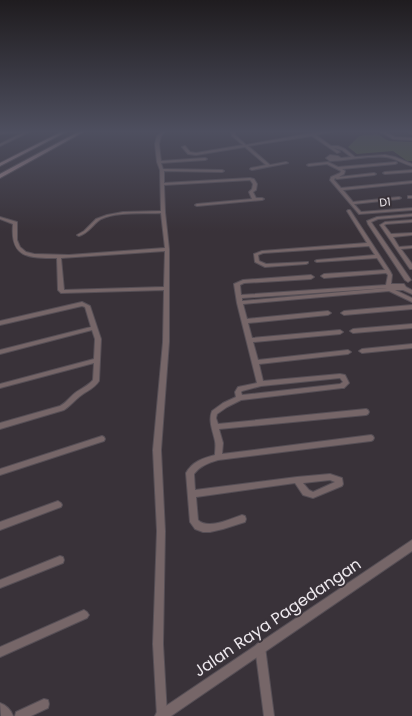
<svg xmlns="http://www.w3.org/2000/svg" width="412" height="716" viewBox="0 0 412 716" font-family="Poppins,sans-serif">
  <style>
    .green { fill: #505842 }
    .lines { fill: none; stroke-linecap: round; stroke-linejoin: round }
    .minor-casing { stroke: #564f56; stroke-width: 2 }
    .tertiary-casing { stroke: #564f56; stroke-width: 2 }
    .secondary-casing { stroke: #564f56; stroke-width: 2 }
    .minor { fill: #766668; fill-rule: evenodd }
    .tertiary { fill: #766668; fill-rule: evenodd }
    .secondary { fill: #9a8185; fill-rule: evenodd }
    .labels { text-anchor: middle; stroke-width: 4; stroke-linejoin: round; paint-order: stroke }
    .far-street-label { font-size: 11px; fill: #eee9ee; stroke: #393239 }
    .near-street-label { font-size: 16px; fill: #eee9ee; stroke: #393239 }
  </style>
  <rect width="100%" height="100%" fill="#393239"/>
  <path class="green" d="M377 134 389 141 412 142V161H407L393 151 357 154 348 147 359 136Z"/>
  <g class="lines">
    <defs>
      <path id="minor" d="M13 131H31L0 146V144L24 132 0 134V132Z
        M162 131H166L161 136 159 144 161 161 205 158 207 159 205 160 161 163 163 169 222 170 224 171 222 172 164 171V183L250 178 254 179 257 184 256 190 253 192 256 198H262L264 199 262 200 197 206 195 205 197 204 252 199 249 192 252 189 253 184 251 181 250 180 164 185 165 212 169 249V342L161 450 165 531 163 644 167 715V716H157L153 644 157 531 153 450 163 342 164 290 61 293 58 290 57 258C28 258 10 258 13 224L0 219V217L17 222V240L20 247 26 252 34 254 69 255 165 248 161 213C143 214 118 211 101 219 93 224 89 233 79 236L77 235 84 231 96 219 107 215 123 212 161 211 160 170 157 162 155 144 157 136ZM165 251 164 287 64 290 61 258Z
        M231 131H235V135L246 145 312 133 335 131 316 135 331 146H338L345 149 355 157 385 155 395 157 412 164V166C403 164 395 158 386 157 367 155 348 161 330 161L326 158 330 155 338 156 341 158 351 157 342 150 334 148 340 152 337 153 312 136 248 146 270 165 286 162 288 163 252 170 250 169 251 168 266 165 245 147 196 155 188 154 182 147 185 146 190 152 196 153 243 145 232 136Z
        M269 131H274L272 132Z
        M379 131H383L395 137 412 138V140L393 139Z
        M409 131H412V134H411Z
        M328 162 338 167 396 162 397 163 395 164 342 169 345 171 344 174 339 177 374 173 376 174 374 175 337 179 335 178 334 180 341 188 412 181V183L343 190 353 202 399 197 401 198 399 199 354 204 361 212 412 208V210L359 214 330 180 331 177 340 173 341 171 327 164 309 166 307 165 309 164Z
        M412 170V172L385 174 383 173 385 172Z
        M408 196H412V198H408Z
        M348 210H350L390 271 392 275 391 284H404L406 287 412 290V294L403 290H395L412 298V302L389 291 243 304 247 319 328 311 331 313 328 315 248 323 252 338 340 330 343 332 340 334 253 342 258 360 348 350 351 352 348 354 259 364 263 381 340 374 345 375 349 383 344 388H342L241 400 227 407 217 414 216 418 218 424 366 409 368 410 369 412 368 414 366 415 219 429 223 443 222 454 371 435 373 436 374 438 373 440 371 441 218 460C208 463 200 466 194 474L195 490 297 477 330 474 342 478 343 484 342 486 313 498 303 495 295 483 196 497 198 520C208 530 230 519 242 515L245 516 246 519 245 522 223 529 210 532H203L195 529 190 522 186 473C192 462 203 458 215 455 215 450 216 446 215 441 213 431 208 421 212 411L223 403 236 397 235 392 238 387 257 383 237 303 234 284 243 280 311 275 314 277 311 279 244 283 240 285 241 295 386 285 388 275 386 273 324 278 321 276 324 274 385 270 377 258 317 262 315 261 317 260 375 255 369 246 263 253 258 255 259 261 266 264 308 262V263L306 264 265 267 255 262 254 254 262 251 367 243 347 211ZM387 288 242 301V298ZM340 378 343 382 340 384 242 395 241 392 242 391 261 386ZM330 480 335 482 313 492 309 490 303 483Z
        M412 214V216L378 219 371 222 411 280 408 282 405 280 368 224 367 221 377 217Z
        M412 220V222L386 224 384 225 391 234 412 233V235L393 237 399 247 412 246V248L401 249 412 264V269H410L380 225 385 222Z
        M82 302 90 306 101 339 99 381C94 389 86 391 79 397 74 401 70 406 64 410L0 429V423L60 406C66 403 69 398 75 393 80 389 88 386 93 380L94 363 0 388V384L94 359 95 339 92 330 0 354V350L91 327 85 307 82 306 0 325V321Z
        M412 305V309L344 315 341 313 344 311Z
        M412 324V328L353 333 350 331 353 329Z
        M412 344V348L362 353 359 351 362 349Z
        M102 436 104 437 105 439 104 441 0 475V469Z
        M58 501 61 503 62 505 61 507 0 530V522Z
        M60 556 63 557 64 560 63 563 0 588V580Z
        M84 610 87 612 89 615 87 618 0 657V647Z
        M260 642 263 644 265 647 274 716H264L255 647 257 644Z
        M44 699 48 700 49 704 48 708 31 716H15L16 712Z
        M0 703C6 705 11 710 13 716H1Z"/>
      <path id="tertiary" d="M412 540V551L171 716H155L157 712Z"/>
      <path id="secondary" d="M63 131H68L0 166V163Z
        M80 131H85L0 178V174Z"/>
    </defs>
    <use href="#minor" class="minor-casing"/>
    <use href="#tertiary" class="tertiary-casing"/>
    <use href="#secondary" class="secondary-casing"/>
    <use href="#minor" class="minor"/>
    <use href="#tertiary" class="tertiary"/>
    <use href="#secondary" class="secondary"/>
  </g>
  <linearGradient id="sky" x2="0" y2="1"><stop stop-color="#1f1c1f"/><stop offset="0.57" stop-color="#4e4f5f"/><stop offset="1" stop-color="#4e4f5f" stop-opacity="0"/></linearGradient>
  <rect width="412" height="231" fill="url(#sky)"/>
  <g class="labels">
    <g class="far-street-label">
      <text transform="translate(385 202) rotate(-6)" y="4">D1</text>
    </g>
    <g class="near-street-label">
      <text transform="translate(277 617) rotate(-34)" y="6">Jalan Raya Pagedangan</text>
    </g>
  </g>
</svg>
